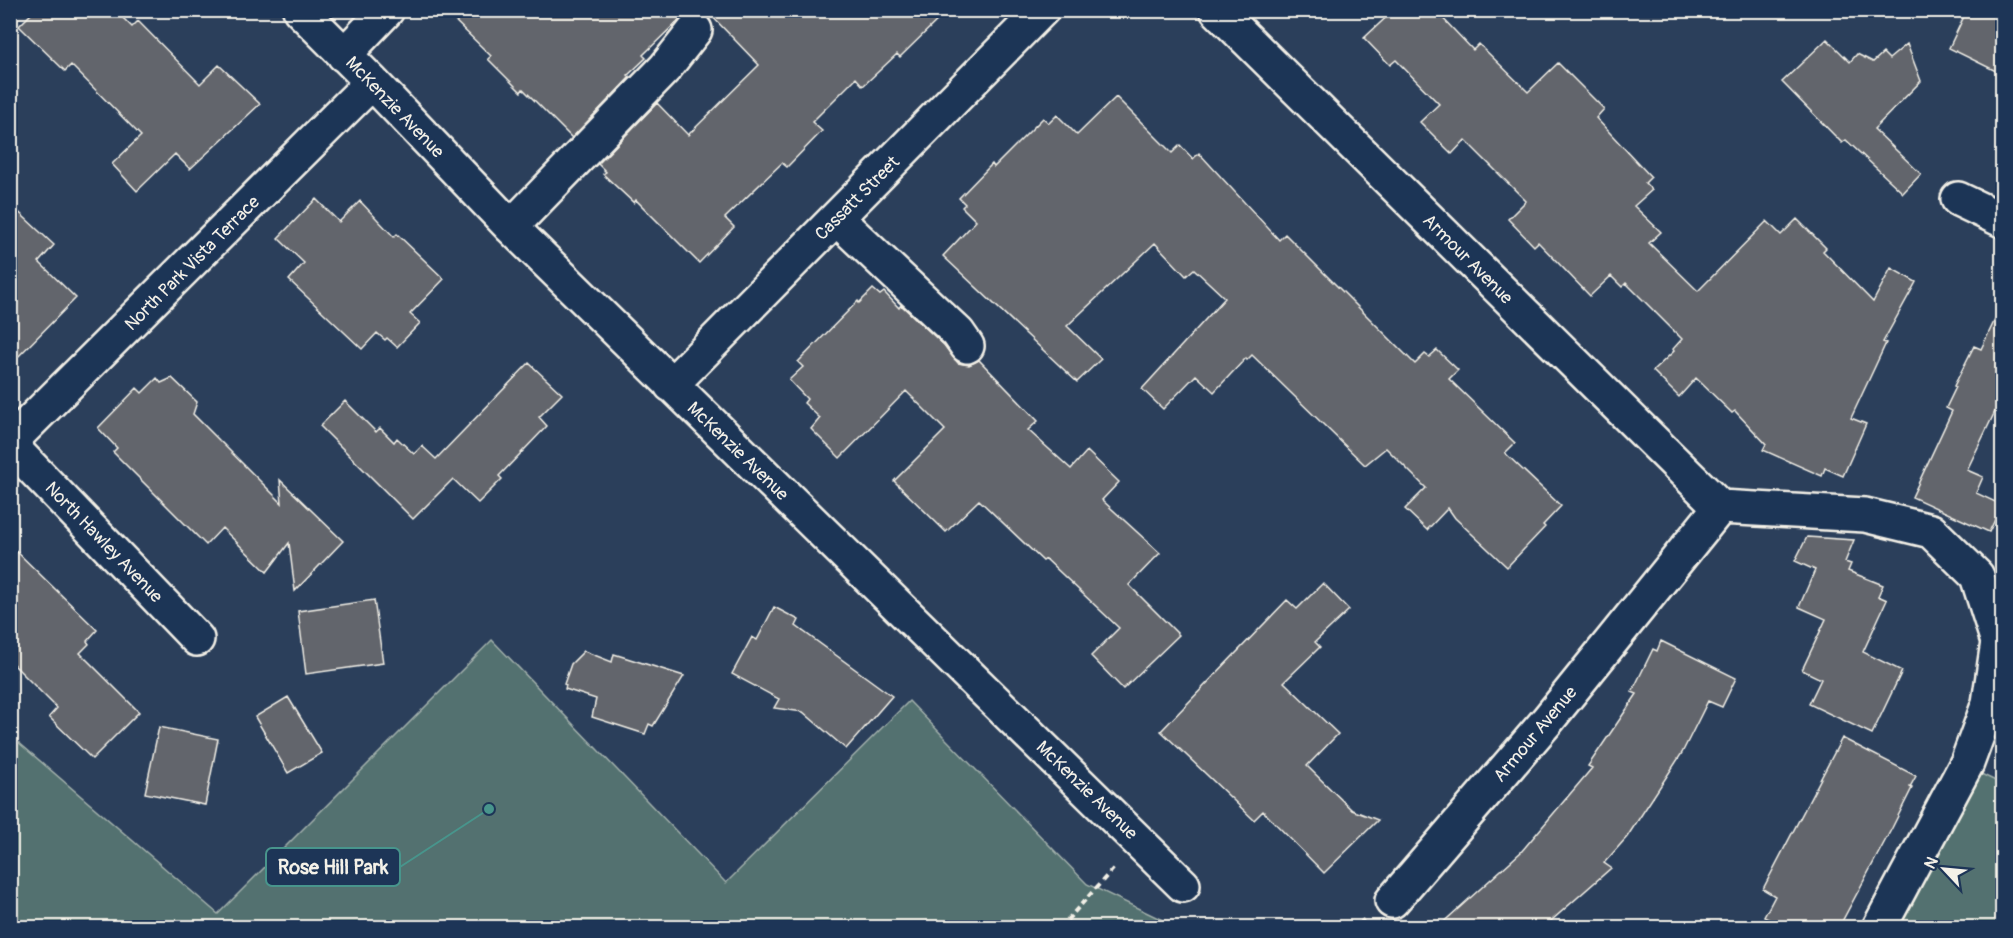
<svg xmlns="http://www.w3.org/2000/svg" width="2013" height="938" viewBox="0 0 2013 938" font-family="Pangolin,sans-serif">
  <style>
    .green { fill: #527170; stroke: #a3b1ac; stroke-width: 1.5 }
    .building { fill: #62656c; stroke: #f4f1e8; stroke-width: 1.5 }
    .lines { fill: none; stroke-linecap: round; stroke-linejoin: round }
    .minor-casing { stroke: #f4f1e8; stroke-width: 38 }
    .path { stroke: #f4f1e8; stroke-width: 4; stroke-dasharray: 6 4.5; stroke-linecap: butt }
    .minor { stroke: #1d3557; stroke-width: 33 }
    .labels { text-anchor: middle; stroke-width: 4.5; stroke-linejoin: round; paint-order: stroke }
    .street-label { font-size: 18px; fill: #f4f1e8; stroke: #1d3557 }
    .leader { fill: none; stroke: #48958c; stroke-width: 2 }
    .callout-dot { fill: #48958c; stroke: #1d3557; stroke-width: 2 }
    .callout { fill: #1d3557; stroke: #48958c; stroke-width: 2 }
    .callout-label { font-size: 20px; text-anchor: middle; font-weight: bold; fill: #f4f1e8 }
  </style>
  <rect width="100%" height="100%" fill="#2b3f5b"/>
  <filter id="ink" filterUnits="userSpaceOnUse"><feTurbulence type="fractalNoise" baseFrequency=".0167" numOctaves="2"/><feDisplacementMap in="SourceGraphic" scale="12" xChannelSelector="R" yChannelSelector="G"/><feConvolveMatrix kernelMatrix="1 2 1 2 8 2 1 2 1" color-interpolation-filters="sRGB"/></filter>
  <g filter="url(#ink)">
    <path class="green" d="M492 640 726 883 909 701 1087 884 1177 927H11V736L218 914Z
      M1979 773 2002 784V927L1897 928Z"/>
    <path class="building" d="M35 10H115L132 27 138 21 200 84 219 65 260 104 190 169 175 154 137 191 112 164 141 136 71 65 65 71 19 26Z
      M444 10H689L643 55 646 58 628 75 630 77 572 138 523 89 521 92 488 59 491 56Z
      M706 10H948L900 57 897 54 863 86 856 78 812 122 822 131 787 167 782 163 725 218 734 227 699 263 636 200 634 203 603 174 606 172 598 164 657 103 688 135 759 65Z
      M1394 10H1435L1473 50 1479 44 1528 92 1558 63 1604 109 1596 118 1651 177 1645 183 1652 190 1634 206 1661 232 1649 243 1698 291 1767 221 1781 235 1797 219 1826 248 1823 251 1873 302 1891 268 1916 282 1883 342 1886 343 1851 418 1866 424 1843 476 1825 468 1822 476 1763 450 1766 444 1735 411 1732 413 1696 378 1679 397 1653 371 1674 351 1673 349 1682 339 1626 283 1622 287 1611 276 1590 296 1538 242 1534 246 1508 219 1526 201 1465 140 1452 154 1420 122 1439 104 1396 60 1390 65 1364 38Z
      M1967 10 2002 11V74L1949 48Z
      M1827 39 1850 62 1857 54 1873 62 1883 53 1889 59 1907 44 1921 81 1874 129 1921 174 1903 193 1846 140 1842 143 1782 82Z
      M1116 97 1172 153 1180 145 1193 159 1199 153 1279 240 1285 234 1415 364 1425 354 1429 357 1437 350 1458 370 1449 379 1515 443 1505 453 1561 506 1543 525 1545 527 1507 567 1455 518 1448 508 1427 530 1405 509 1426 488 1386 448 1365 465 1252 355 1247 360 1246 358 1214 392 1196 375 1163 409 1142 389 1225 298 1194 269 1186 276 1155 243 1067 326 1101 359 1077 382 943 256 976 221 962 207 965 204 959 198 992 164 994 167 1043 118 1049 123 1057 115 1077 135Z
      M316 199 339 222 360 201 394 237 397 234 444 279 410 314 420 323 397 347 387 338 385 340 377 333 362 349 289 280 304 263 278 238Z
      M10 204 54 245 39 262 76 298 10 365Z
      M873 289 880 295 884 292 899 308 901 305 944 345 958 363 969 365 979 360 1038 421 1028 430 1071 469 1087 451 1119 482 1102 500 1160 553 1129 585 1179 635 1123 689 1091 656 1119 628 1046 559 1043 561 979 500 946 532 894 481 945 430 906 391 840 458 811 429 820 418 804 403 807 399 789 380 803 367 798 362 858 301 859 303Z
      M2002 305V397L1967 470 1983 477 1976 493 2002 505 1989 532 1912 497 1952 411 1946 408 1956 387 1954 386 1974 346 1981 349Z
      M529 363 562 394 539 417 547 426 499 476 502 479 478 503 453 479 413 519 320 426 345 401 376 432 380 428 394 442 397 438 414 454 422 446 436 459Z
      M157 378 161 383 172 378 197 402 193 414 282 503 280 480 343 541 295 591 289 543 267 572 222 528 206 545 113 452 117 448 98 428 137 388 142 393Z
      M1807 537 1854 540 1845 562 1851 564 1848 571 1883 585 1878 596 1887 600 1863 652 1902 671 1872 734 1809 704 1821 679 1802 670 1826 619 1799 607 1815 570 1795 561Z
      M10 545 97 630 87 641 89 644 80 653 139 712 92 759 49 717 57 708 10 661Z
      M1323 583 1349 610 1315 642 1320 647 1284 682 1338 734 1307 766 1352 810 1378 820 1324 873 1263 811 1254 820 1161 731 1287 600 1297 609Z
      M374 600 383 663 306 674 298 611Z
      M774 607 799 620 796 626 892 696 846 749 803 712 774 708 779 699 732 674 752 637 757 640Z
      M1661 641 1736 678 1722 707 1708 701 1682 753 1627 837 1604 863 1611 868 1544 927H1438L1521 852 1592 768 1588 766 1637 694 1632 692 1653 649 1657 651Z
      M584 651 612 662 614 654 684 676 653 726 649 724 645 734 592 717 596 699 565 689 566 685 564 684 571 664Z
      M288 697 322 753 288 773 255 717Z
      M159 727 218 739 205 805 145 793Z
      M1842 738 1916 776 1910 787 1912 788 1892 828 1839 927H1784L1764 917 1775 896 1763 889Z"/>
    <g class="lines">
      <defs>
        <path id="minor" d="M300 10 372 82 511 227 1183 885
          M1217 10 1720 507 1865 515 1931 531 1977 576 1998 642 1989 703 1967 763 1879 928
          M344 55 387 10
          M1958 199 2002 220
          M837 219 958 333 967 346
          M511 227 665 68 695 30
          M671 385 1042 10
          M10 442 372 82
          M10 445 197 639
          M1392 901 1547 721 1720 507"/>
      </defs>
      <use href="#minor" class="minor-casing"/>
      <path class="path" d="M1060 928 1114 868
        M1352 928 1364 920"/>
      <use href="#minor" class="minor"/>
    </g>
  </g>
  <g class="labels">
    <g class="street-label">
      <text transform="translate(395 107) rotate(46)" y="6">McKenzie Avenue</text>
      <text transform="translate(857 198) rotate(-45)" y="6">Cassatt Street</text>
      <text transform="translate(1468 259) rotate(45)" y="6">Armour Avenue</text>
      <text transform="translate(192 263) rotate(-45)" y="6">North Park Vista Terrace</text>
      <text transform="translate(738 451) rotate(44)" y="6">McKenzie Avenue</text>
      <text transform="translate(104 542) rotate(46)" y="6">North Hawley Avenue</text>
      <text transform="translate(1535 734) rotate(-50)" y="6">Armour Avenue</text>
      <text transform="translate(1087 790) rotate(44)" y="6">McKenzie Avenue</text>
    </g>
  </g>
  <path class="leader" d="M489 809L400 867"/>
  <circle class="callout-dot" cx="489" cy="809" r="6"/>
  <rect class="callout" x="266" y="848" width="134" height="38" rx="6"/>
  <g class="callout-label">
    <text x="333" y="874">Rose Hill Park</text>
  </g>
  <rect width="2013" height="938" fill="none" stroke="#1d3557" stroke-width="36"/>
  <rect x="18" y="18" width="1977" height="902" fill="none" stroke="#f4f1e8" stroke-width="2" filter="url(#ink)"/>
  <g transform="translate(1944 869) rotate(296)" stroke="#1d3557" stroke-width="4.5" paint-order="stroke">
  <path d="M0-4.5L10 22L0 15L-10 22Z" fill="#f4f1e8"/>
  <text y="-9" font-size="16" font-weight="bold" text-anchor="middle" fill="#f4f1e8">N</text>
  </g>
</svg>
